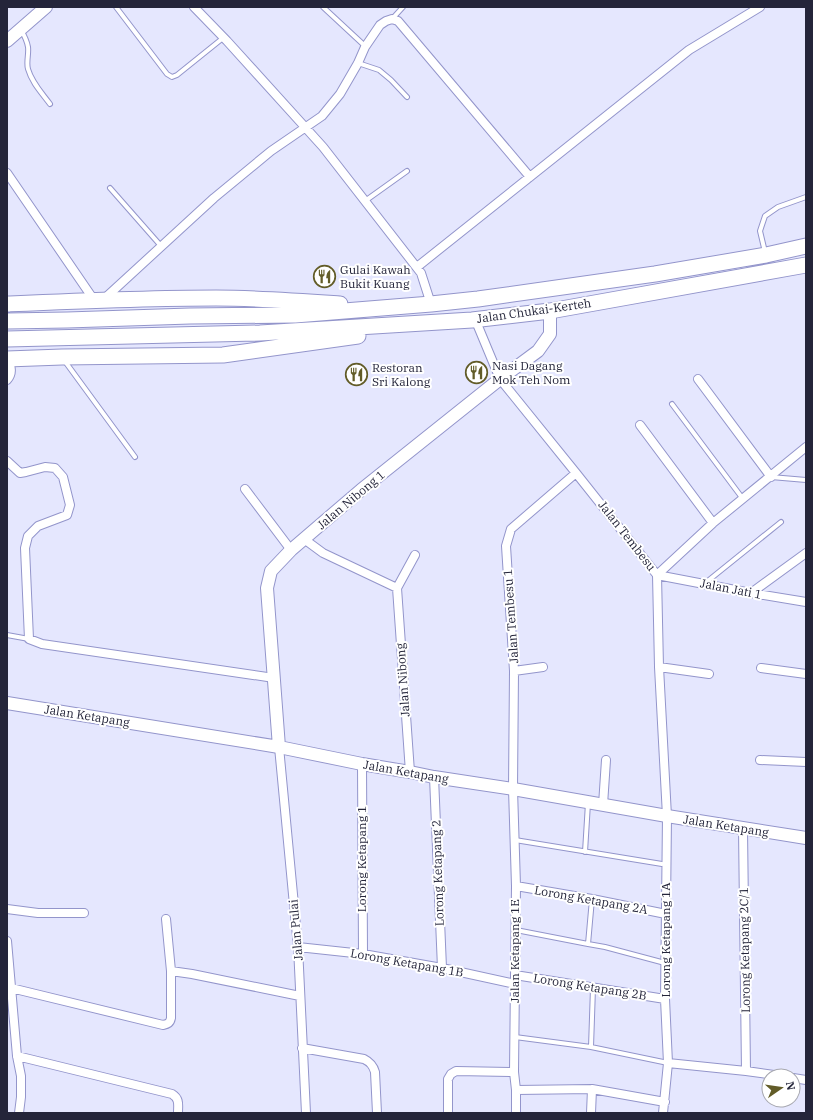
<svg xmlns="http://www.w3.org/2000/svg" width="813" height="1120" viewBox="0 0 813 1120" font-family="'IBM Plex Serif',serif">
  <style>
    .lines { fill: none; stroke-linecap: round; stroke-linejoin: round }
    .lane-casing { stroke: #9395cb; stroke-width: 6 }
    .street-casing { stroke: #9395cb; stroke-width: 10 }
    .secondary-casing { stroke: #9395cb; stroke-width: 14 }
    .highway-casing { stroke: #9395cb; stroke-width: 17 }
    .lane { stroke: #fff; stroke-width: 4 }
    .street { stroke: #fff; stroke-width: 8 }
    .secondary { stroke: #fff; stroke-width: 12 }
    .highway { stroke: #fff; stroke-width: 15 }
    .labels { text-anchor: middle; stroke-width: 4; stroke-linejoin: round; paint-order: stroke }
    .poi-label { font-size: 12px; fill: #24253a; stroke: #fff; text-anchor: start }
    .street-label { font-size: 12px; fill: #24253a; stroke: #fff }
  </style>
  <rect width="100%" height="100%" fill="#e5e7fe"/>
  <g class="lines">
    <defs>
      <path id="lane" d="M116 7 167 74 172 77 177 75 223 38
        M323 7 365 46
        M392 19 403 7
        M21 30C24 35 27 41 28 47 29 54 26 62 28 69 32 83 42 93 50 104
        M358 63 379 70 391 80 407 97
        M110 188 161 246
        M365 201 407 171
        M765 252 760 231 765 216 778 207 806 197
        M64 360 135 457
        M672 404 743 499
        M771 477 806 480
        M704 584 781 522
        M7 635 29 639
        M515 840 662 864
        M585 852 588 803
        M592 899 588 944 605 947 665 963
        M516 930 588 944
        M593 988 591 1047 668 1063
        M515 1037 591 1047"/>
      <path id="street" d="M194 7 227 41 323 147 421 273 431 304
        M7 173 94 300
        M417 267 689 50 760 7
        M104 299 214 198 271 151 322 116 340 94 358 63 365 47 380 25 386 21 392 19 398 21 530 177
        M475 319 500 379 576 473 657 575 659 667 667 816 665 999 668 1063 663 1113
        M698 379 771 477
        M7 380C13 373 11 367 8 359
        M640 425 713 523
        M7 461 20 473 26 472 45 467 55 468 63 477 70 505 67 515 38 526 28 536 25 548 29 639 42 644 274 678
        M245 489 291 550
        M304 539 323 553 397 588
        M657 575 713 523 806 447
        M657 575 751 593 806 602
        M397 588 410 772
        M397 588 415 555
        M751 593 806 553
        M659 667 709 674
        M761 668 806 674
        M514 671 543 667
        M279 747 298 947 306 1113
        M760 760 806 762
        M362 764 363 954
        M434 777 442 968
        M603 805 606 760
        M743 829 746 1071
        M516 886 592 899 666 914
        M7 909 38 913H84
        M166 919 171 971
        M7 941 17 1056 21 1076V1097L19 1113
        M298 947 363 954 442 968 515 984
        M515 975 665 999
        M11 988 163 1025C168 1024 170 1023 171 1018V971L192 974 300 996
        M302 1048 364 1059C370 1062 373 1065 375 1072L377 1113
        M17 1056 172 1094C180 1099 178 1105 178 1113
        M668 1063 746 1071 781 1076
        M793 1078 806 1080
        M516 1090 592 1089 665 1102
        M448 1113V1079L451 1074 456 1071 514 1072
        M516 1113V1090L514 1072 516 886 513 789 514 671 506 546 511 529 576 473
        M591 1113 592 1089"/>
      <path id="secondary" d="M7 41 46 7
        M7 703 279 747 362 764 410 772 434 777 513 789 667 816 806 838
        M279 747 267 588 271 571 291 550 361 490 500 379 538 351 550 334V311"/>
      <path id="highway" d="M7 304C77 301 146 298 216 298 257 298 298 301 340 304
        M7 321 67 320 190 316 295 315 431 304 478 299 655 274 766 255 806 246
        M7 339 260 333 472 320 550 311 806 265
        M7 359 62 357 223 355 358 336"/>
    </defs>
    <use href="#lane" class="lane-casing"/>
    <use href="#street" class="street-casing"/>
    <use href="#secondary" class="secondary-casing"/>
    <use href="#highway" class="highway-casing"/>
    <use href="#lane" class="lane"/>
    <use href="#street" class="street"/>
    <use href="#secondary" class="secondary"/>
    <use href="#highway" class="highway"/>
  </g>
  <defs>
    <symbol id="restaurant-ring" viewBox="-11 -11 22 22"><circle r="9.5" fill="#fff" stroke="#625c28" stroke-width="1.5"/><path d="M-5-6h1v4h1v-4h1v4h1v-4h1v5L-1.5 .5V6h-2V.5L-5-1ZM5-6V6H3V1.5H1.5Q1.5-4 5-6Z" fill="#625c28"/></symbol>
  </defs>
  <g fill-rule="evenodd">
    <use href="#restaurant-ring" x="312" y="264" width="25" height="25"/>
    <use href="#restaurant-ring" x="464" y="360" width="25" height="25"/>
    <use href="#restaurant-ring" x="344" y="362" width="25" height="25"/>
  </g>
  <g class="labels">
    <g class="poi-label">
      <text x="340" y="274">Gulai Kawah<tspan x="340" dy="14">Bukit Kuang</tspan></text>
      <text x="492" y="370">Nasi Dagang<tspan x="492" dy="14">Mok Teh Nom</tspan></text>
      <text x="372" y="372">Restoran<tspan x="372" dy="14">Sri Kalong</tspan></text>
    </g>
    <g class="street-label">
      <text transform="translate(534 311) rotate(-8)" y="4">Jalan Chukai-Kerteh</text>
      <text transform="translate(351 500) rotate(-40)" y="4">Jalan Nibong 1</text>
      <text transform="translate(627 536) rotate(52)" y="4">Jalan Tembesu</text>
      <text transform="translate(731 589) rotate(11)" y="4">Jalan Jati 1</text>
      <text transform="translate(511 616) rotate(-94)" y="4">Jalan Tembesu 1</text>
      <text transform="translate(403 680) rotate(-94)" y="4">Jalan Nibong</text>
      <text transform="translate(87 716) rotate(9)" y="4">Jalan Ketapang</text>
      <text transform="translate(406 772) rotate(10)" y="4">Jalan Ketapang</text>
      <text transform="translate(726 826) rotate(9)" y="4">Jalan Ketapang</text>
      <text transform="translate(362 859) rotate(-90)" y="4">Lorong Ketapang 1</text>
      <text transform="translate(438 873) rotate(-92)" y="4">Lorong Ketapang 2</text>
      <text transform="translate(591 900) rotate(10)" y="4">Lorong Ketapang 2A</text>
      <text transform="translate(296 930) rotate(-95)" y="4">Jalan Pulai</text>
      <text transform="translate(666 940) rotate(-90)" y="4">Lorong Ketapang 1A</text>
      <text transform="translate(745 950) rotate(-91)" y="4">Lorong Ketapang 2C/1</text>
      <text transform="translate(515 951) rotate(-90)" y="4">Jalan Ketapang 1E</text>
      <text transform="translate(407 963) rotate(10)" y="4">Lorong Ketapang 1B</text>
      <text transform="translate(590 987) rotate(9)" y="4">Lorong Ketapang 2B</text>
    </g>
  </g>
  <rect width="813" height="1120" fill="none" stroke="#24253a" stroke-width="16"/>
  <g transform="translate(781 1088) rotate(77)"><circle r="19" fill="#ffffff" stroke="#a7a8b0"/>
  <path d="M0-3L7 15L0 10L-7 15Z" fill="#625c28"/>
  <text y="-6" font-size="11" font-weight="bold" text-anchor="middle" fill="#24253a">N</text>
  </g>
</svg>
